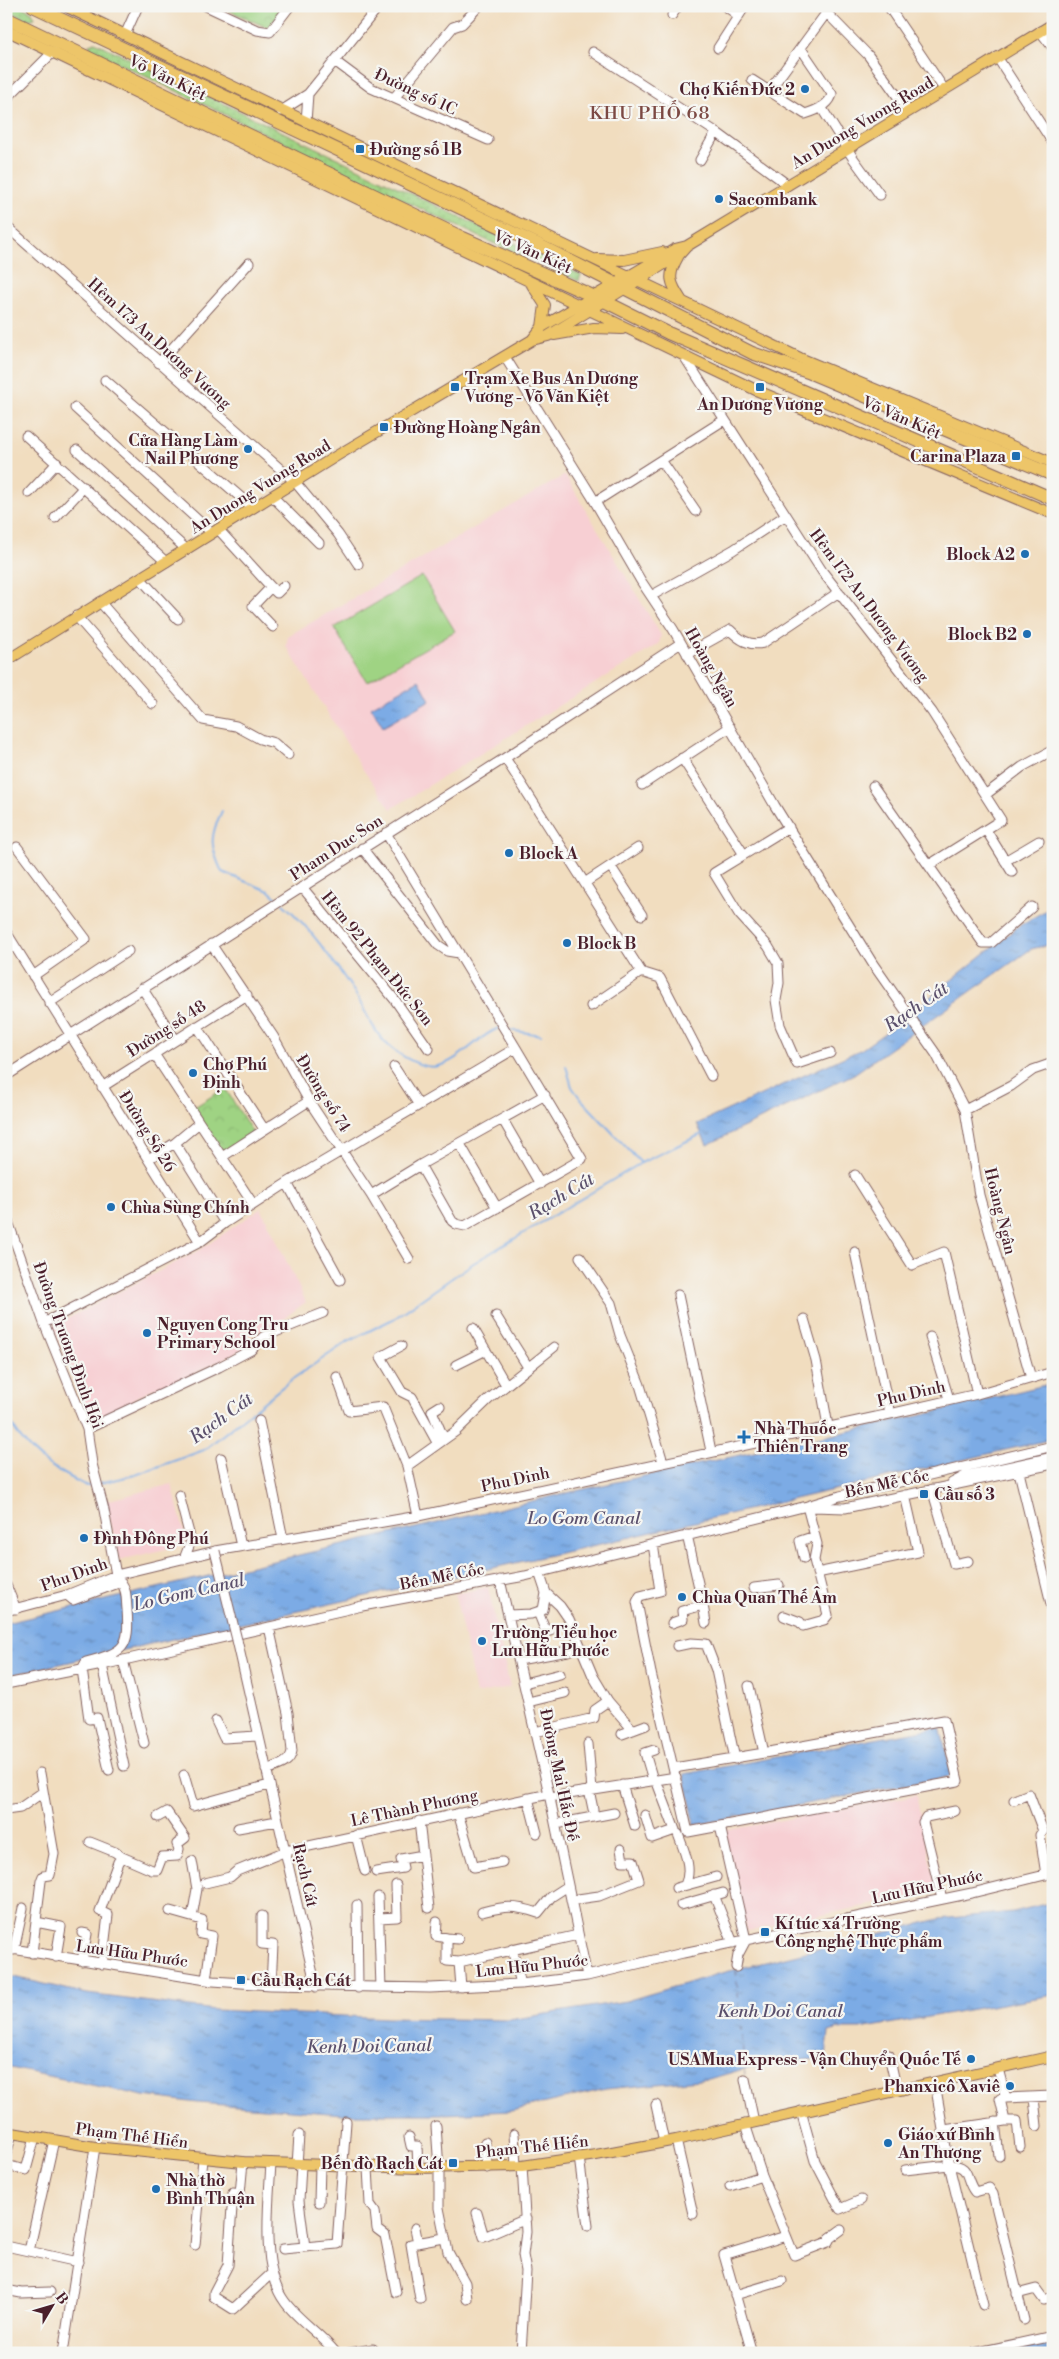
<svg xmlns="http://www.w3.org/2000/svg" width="1059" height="2359" viewBox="0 0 1059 2359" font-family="'Libre Bodoni',serif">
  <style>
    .built { fill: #f7cfd3 }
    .grass { fill: url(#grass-dots); stroke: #747957 }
    .park { fill: url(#park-crowns); stroke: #747957 }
    .pitch { fill: #9fd383; stroke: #747957 }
    .water { fill: url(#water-ripples); stroke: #626588 }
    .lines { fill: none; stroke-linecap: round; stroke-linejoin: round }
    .stream { stroke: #7babe5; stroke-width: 2 }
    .ferry { stroke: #5b506c; stroke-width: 1; stroke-dasharray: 6 5; stroke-linecap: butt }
    .minor-casing { stroke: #84625f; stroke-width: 11 }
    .major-casing { stroke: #84625f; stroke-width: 12 }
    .highway-casing { stroke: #84625f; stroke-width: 14 }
    .minor { stroke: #fff; stroke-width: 9 }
    .major { stroke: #edc569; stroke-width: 10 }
    .highway { stroke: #edc569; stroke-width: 12 }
    .minor-bridge-casing { stroke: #84625f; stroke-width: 11; stroke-linecap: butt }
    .minor-bridge { stroke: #fff; stroke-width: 9 }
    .poi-dot { fill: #1f6fb2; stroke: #f6f6f2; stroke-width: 2 }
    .labels { text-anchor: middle; stroke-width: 4.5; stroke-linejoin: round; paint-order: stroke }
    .street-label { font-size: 16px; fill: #4a1f2b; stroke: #f6f6f2 }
    .poi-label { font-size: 16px; font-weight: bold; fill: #4a1f2b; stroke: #f6f6f2; text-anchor: start }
    .neighbourhood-label { font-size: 18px; letter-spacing: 1px; fill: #7c4943; stroke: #f6f6f2 }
    .water-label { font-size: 18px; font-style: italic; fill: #5b506c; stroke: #f6f6f2 }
  </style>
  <defs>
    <pattern id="grass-dots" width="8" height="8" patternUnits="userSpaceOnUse" patternTransform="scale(1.25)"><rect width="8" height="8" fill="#9fd383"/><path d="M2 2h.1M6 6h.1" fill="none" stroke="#8ab571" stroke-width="1.8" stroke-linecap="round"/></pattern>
    <pattern id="park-crowns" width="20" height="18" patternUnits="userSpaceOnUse" patternTransform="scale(1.25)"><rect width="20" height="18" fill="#9fd383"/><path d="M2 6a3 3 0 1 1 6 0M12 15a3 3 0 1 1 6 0" fill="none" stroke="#8ab571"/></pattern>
    <pattern id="water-ripples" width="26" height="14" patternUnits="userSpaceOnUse" patternTransform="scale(1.25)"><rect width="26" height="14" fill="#7babe5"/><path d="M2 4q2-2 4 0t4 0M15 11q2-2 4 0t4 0" fill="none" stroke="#678bba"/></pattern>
  </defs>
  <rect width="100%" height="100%" fill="#f6f6f2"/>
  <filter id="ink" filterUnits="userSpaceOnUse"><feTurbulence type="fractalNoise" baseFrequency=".02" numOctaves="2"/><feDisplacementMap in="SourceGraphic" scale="10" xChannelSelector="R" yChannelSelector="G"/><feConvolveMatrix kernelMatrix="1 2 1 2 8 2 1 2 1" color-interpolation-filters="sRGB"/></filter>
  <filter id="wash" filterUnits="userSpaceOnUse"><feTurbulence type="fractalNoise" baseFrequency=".0096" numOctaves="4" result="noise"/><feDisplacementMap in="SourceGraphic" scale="20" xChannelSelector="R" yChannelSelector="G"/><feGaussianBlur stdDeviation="1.12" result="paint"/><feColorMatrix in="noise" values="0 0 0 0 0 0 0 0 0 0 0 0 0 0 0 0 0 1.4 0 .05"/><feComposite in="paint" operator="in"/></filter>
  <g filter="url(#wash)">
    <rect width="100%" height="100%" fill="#f1ddbf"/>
    <path class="built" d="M565 475 661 635 659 644 391 809 362 768 286 646 288 636Z
      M261 1208 306 1302 277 1323 242 1339 245 1348 164 1389 155 1388 135 1398 132 1404 91 1422 53 1326 198 1251Z
      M172 1484 187 1544 120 1560 105 1501Z
      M488 1587 510 1687 476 1694 455 1594Z
      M916 1795 937 1891 746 1931 723 1831Z"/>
    <path class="grass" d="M6 6H20L32 12 35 18 28 20 6 10Z
      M95 42 581 275 579 281 484 239 91 50 89 44Z"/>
    <path class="park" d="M219 6H286L268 28Z
      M225 1088 253 1133 222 1153 193 1108Z"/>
    <path class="pitch" d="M422 576 455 631 367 682 334 628Z"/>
    <path class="water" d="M419 680 430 700 383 727 371 707Z
      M1053 906V944L1031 949 854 1074 707 1145 697 1124 862 1049 889 1030 1019 926Z
      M1053 1383V1439L596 1545 6 1676V1623L571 1492 914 1417Z
      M940 1727 952 1776 695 1825 684 1774Z
      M1053 1902V1995L860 2029H839L829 2032 826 2058 761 2064 709 2079 606 2089 511 2111 443 2114H343L198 2103 144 2096 6 2067V1975L87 1994 215 2010 388 2018 509 2020 626 2001 725 1972 939 1919 1013 1912Z
      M1053 2339V2353H982Z"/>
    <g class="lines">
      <path class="stream" d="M222 811C209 837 210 846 222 872L269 891 278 899
        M283 904C306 923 336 964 353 990 364 1007 373 1033 390 1047 401 1056 424 1070 438 1066 462 1060 477 1036 499 1028
        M509 1030 541 1035
        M566 1066 572 1087 580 1098 641 1163
        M6 1414C26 1454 49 1467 87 1486L93 1485
        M100 1483 135 1475 204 1450 291 1380 347 1342 395 1318 472 1264 641 1163 704 1133"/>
      <path class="ferry" d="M736 1970 745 2076"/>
    </g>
  </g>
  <g filter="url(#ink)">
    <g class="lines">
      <defs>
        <path id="minor" d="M206 6 257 30 270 32 290 6
          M725 6 738 15
          M820 6 868 55 908 111
          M888 6 944 89
          M672 15 678 6
          M1040 31 1053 48
          M125 35 138 6
          M718 48 745 6
          M593 52 716 132 788 185
          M997 57 1053 143
          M336 62 371 88 488 140
          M752 80 805 114C815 111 830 105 832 94L802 50
          M769 91 827 12
          M394 98 453 27 462 24 479 6
          M6 99 53 52
          M821 107 853 158 880 195
          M281 111 308 94 379 6
          M306 122 308 94
          M700 160 716 132
          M6 226 295 482 338 534 358 564
          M684 356 822 571 932 712 1001 820 929 865
          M505 357 591 495 641 581 673 629 775 806 847 922 873 964 936 1054 965 1110 979 1195 1031 1378
          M159 363 249 263
          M105 380 253 508
          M75 408 212 533
          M26 436 166 562
          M77 450 186 549
          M661 460 696 511
          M29 493 57 463
          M272 496 319 543
          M595 502 724 420
          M55 518 84 487
          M218 529 271 587 253 606 273 627
          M140 578 178 619
          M271 587 277 593 284 586
          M651 596 733 550 786 515
          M100 602 203 720 236 726 260 739 274 743 288 755
          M76 616 153 704
          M687 654 730 630C740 640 749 646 763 643L839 592
          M505 758 642 973
          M682 758 743 853
          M642 785 730 727
          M873 786 983 943H991L1032 907
          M985 795 1022 767 1053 750
          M789 827 714 873 739 914 768 946 778 963 779 983 776 1000 780 1025 797 1064 830 1053
          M986 830 1012 872
          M386 833 516 1048
          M17 847 86 939 33 976
          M362 848 438 945 447 951 459 953
          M1005 861 1039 841
          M611 867 642 915
          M586 882 638 848
          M302 887 395 1000 429 1049
          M6 932 200 1242
          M211 944 273 1036 309 1101 371 1195 409 1259
          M142 988 175 1039
          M49 1003 128 951
          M591 1006 641 972 660 978 711 1076
          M197 1026 264 1129
          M154 1054 253 1204
          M394 1067 419 1105
          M6 1076 505 758 681 643
          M102 1087 247 995
          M965 1110 1011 1086 1033 1070 1053 1063
          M503 1120 540 1184
          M175 1143 225 1223
          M460 1144 497 1208
          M222 1157 309 1101
          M148 1159 175 1143 199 1123
          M855 1175 912 1265 944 1252 977 1394
          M287 1183 340 1280
          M371 1195 420 1165 545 1095
          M6 1216 44 1323 87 1429 92 1464 104 1510 116 1575
          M855 1252 890 1414
          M580 1257 611 1303 620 1335 640 1385 663 1462
          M678 1295 711 1451
          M496 1316 528 1367
          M804 1319 816 1360 828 1426
          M44 1323 200 1242 225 1223 287 1183 516 1048 582 1159 465 1226 456 1224 452 1221 420 1165
          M473 1328 506 1385
          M930 1337 949 1399
          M401 1346 381 1357 402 1392 412 1397 438 1444
          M456 1365 486 1350
          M337 1377 349 1411 383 1407 407 1466 418 1516
          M440 1406 432 1411 444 1439
          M259 1421 283 1539
          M87 1429 219 1367 251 1350 263 1337 323 1313
          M221 1458 241 1546
          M407 1466 456 1431 489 1399 554 1347
          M1019 1472 1053 1612
          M952 1483 965 1476 1053 1457
          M932 1489 954 1564 968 1561
          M179 1495 191 1541 184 1559
          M813 1507 845 1508 1053 1464
          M653 1544 660 1591 640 1596 637 1602 651 1673 688 1832 720 1826
          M804 1558 800 1541 815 1536
          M539 1572 546 1593 560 1606 569 1619 593 1676 608 1701 633 1730
          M817 1573 918 1552 905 1495
          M500 1580 549 1794 587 1976
          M6 1585 16 1609
          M754 1588 779 1585
          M67 1595 73 1600 121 1582C127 1590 126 1599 127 1609 130 1649 124 1652 86 1662L82 1669
          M703 1605 706 1623
          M6 1611 67 1595 116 1575 215 1551 418 1516 890 1414 977 1394 1053 1372
          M538 1612 544 1627 550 1631
          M508 1615 531 1614 543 1610 546 1593
          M784 1616 800 1622 803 1626 824 1620 828 1615 814 1560 817 1544 807 1506
          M672 1623 683 1619 682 1611 703 1605 687 1535
          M237 1640 316 1987
          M677 1646 691 1643 706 1644 716 1670 735 1759
          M123 1660 144 1743
          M519 1660 568 1651 580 1646
          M102 1665 124 1766
          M82 1669 89 1719 97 1718 109 1770
          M524 1683 560 1674
          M6 1684 102 1665 362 1606 525 1576 807 1506 840 1496 1053 1446
          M528 1702 565 1693
          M216 1721 224 1738 257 1736
          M535 1732 594 1718 595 1710 608 1701
          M622 1734 646 1725
          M588 1744 592 1790
          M674 1768 764 1753
          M266 1770C277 1766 290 1764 292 1751L288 1713 269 1627
          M184 1775 193 1806 269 1785
          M653 1780 645 1753 654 1750
          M622 1785 635 1826
          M589 1790 593 1809
          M550 1797 676 1777
          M528 1798 537 1833
          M1014 1800 1029 1794 1043 1831 1040 1835 1046 1875
          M6 1810 20 1808 43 1792
          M458 1813 474 1867 502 1862
          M645 1815 652 1838 675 1830 656 1780
          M419 1821 429 1908
          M556 1824 614 1813
          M238 1828 277 1821
          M678 1834C684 1851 693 1868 685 1885
          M356 1835 365 1871
          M90 1842 115 1852 122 1857
          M192 1861 197 1889 192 1917
          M376 1872 403 1868 401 1859 423 1855
          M205 1883 230 1877 237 1871 286 1851 549 1794
          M676 1888 716 1877
          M714 1895 733 1943
          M378 1897 381 1988
          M942 1899 923 1822 926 1817 955 1811
          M571 1900 599 1896 639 1880 633 1861H623L621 1849
          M357 1905 358 1988
          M681 1905 723 1893
          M170 1911 202 1920 201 1934 212 1936 206 1980
          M482 1912C505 1906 514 1905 538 1913L551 1897 568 1886
          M262 1916V1944L273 1945 271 1985
          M379 1918 397 1917 396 1885
          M36 1922 61 1927 56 1957
          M437 1922 436 1936 447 1938V1961L459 1962 461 1987
          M447 1938 458 1939
          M6 1948 213 1981 271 1985 430 1988 521 1984 587 1976 683 1953 972 1893 1053 1873
          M512 1949 521 1984
          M14 1950 23 1908
          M32 1953 41 1881 43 1876 50 1875 54 1854 40 1773
          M82 1961 87 1934 82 1933
          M459 1962 578 1935
          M102 1964 108 1915 100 1911 118 1862 122 1857 152 1870H157L162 1857 177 1856 179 1849 177 1844 185 1838 167 1812 158 1817
          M736 1967 738 1955 746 1940 720 1826 958 1781 944 1720 764 1753 749 1686
          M889 2055 897 2091
          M1051 2057 1053 2065
          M998 2069 1006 2098
          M745 2079 754 2122
          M1006 2098 1053 2096
          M1034 2098 1037 2126
          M656 2105 664 2142
          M801 2111 815 2161 840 2209 861 2200
          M1005 2121H1017L1020 2147
          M995 2122 999 2156
          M745 2124 762 2176 794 2255 828 2242 830 2238 841 2230
          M436 2126 439 2169V2208L448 2252 465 2283 467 2299
          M944 2130 1005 2121 1000 2099 1006 2098
          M514 2134 516 2166
          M409 2137 411 2146H417L418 2168
          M676 2140 693 2214
          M485 2142 487 2168
          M6 2155 12 2133
          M579 2157 588 2226
          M243 2162 240 2194 233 2193 228 2265 214 2292V2297L233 2309 272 2273
          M271 2163C269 2203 260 2269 285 2302 298 2320 321 2334 336 2353
          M6 2165 26 2170 35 2137
          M297 2165 299 2135
          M301 2165 299 2201 305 2247
          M368 2168 370 2204 375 2211 377 2229 385 2235 396 2292
          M905 2170 949 2165 935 2083
          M730 2186 762 2176
          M319 2202 320 2166
          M477 2213 484 2237 526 2219
          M415 2228 418 2243
          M195 2245 203 2159
          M6 2246 78 2262
          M283 2249 337 2244 346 2122
          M29 2251 54 2140
          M6 2290 21 2293 50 2292
          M1017 2294 1036 2289 1044 2300 1053 2297
          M735 2295 782 2281
          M420 2299 411 2244 444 2238
          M983 2305 949 2165C972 2165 964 2179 975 2192L989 2188 993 2194 1024 2320
          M63 2353 95 2147
          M349 2353 373 2349
          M521 2353 526 2271 523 2255 526 2232 522 2166
          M752 2353 724 2255 786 2236
          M974 2353 1053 2336"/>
        <path id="major" d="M65 6 800 358 1053 463
          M6 30 758 391 1053 514
          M678 257C667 276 670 283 682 301
          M597 259 624 260 662 252
          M532 285 545 305 542 327
          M554 335 594 328 622 329
          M532 340 542 327 675 249 687 246
          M6 661 338 455 532 340 548 336 679 255 687 246 1053 24
          M6 2132 95 2147 243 2162 418 2168 522 2166 596 2155 676 2140 1053 2056"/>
        <path id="highway" d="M33 6 539 245 752 353 808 372 1053 475
          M6 18 463 238 604 301 668 333 1053 499"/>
      </defs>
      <use href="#minor" class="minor-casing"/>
      <use href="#major" class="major-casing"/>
      <use href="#highway" class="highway-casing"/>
      <use href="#minor" class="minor"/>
      <use href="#major" class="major"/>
      <use href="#highway" class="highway"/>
      <defs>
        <path id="minor-bridge" d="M215 1551 237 1640"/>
      </defs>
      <use href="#minor-bridge" class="minor-bridge-casing"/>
      <use href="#minor-bridge" class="minor-bridge"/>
    </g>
  </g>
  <g class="poi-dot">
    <circle cx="805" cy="89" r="5"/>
    <rect x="355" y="144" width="10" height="10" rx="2.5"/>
    <circle cx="719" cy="199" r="5"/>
    <rect x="450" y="382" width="10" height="10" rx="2.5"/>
    <rect x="755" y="382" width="10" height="10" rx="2.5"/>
    <rect x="379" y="422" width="10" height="10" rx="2.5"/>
    <circle cx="248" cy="449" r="5"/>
    <rect x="1011" y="451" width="10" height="10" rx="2.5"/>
    <circle cx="1025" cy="554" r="5"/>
    <circle cx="1027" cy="634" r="5"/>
    <circle cx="509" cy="853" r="5"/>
    <circle cx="567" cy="943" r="5"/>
    <circle cx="193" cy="1073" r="5"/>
    <circle cx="111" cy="1207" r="5"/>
    <circle cx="147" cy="1333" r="5"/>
    <path d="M741.5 1429.5h5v5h5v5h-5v5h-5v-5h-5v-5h5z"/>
    <rect x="919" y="1489" width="10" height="10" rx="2.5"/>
    <circle cx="84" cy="1538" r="5"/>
    <circle cx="682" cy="1597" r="5"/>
    <circle cx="482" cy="1641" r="5"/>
    <rect x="760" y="1927" width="10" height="10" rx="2.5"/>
    <rect x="236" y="1975" width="10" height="10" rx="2.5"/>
    <circle cx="971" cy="2059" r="5"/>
    <circle cx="1010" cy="2086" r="5"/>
    <circle cx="888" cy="2143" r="5"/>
    <rect x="448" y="2158" width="10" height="10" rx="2.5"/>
    <circle cx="156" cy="2189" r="5"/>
  </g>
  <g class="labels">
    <g class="street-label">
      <text transform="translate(168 77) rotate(26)" y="6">Võ Văn Kiệt</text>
      <text transform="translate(416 91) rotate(25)" y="6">Đường số 1C</text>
      <text transform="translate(862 122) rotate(-31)" y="6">An Duong Vuong Road</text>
      <text transform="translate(533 251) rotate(24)" y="6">Võ Văn Kiệt</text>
      <text transform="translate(160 343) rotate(42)" y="6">Hẻm 173 An Dương Vương</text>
      <text transform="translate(902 417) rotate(23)" y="6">Võ Văn Kiệt</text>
      <text transform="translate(260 486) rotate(-32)" y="6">An Duong Vuong Road</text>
      <text transform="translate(870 605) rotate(53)" y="6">Hẻm 172 An Dương Vương</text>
      <text transform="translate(712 667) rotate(60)" y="6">Hoàng Ngân</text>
      <text transform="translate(336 847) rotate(-33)" y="6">Pham Duc Son</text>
      <text transform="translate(378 958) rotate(51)" y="6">Hẻm 92 Phạm Đức Sơn</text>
      <text transform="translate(166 1028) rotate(-33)" y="6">Đường số 48</text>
      <text transform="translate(324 1093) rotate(58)" y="6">Đường số 74</text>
      <text transform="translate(148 1131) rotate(58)" y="6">Đường Số 26</text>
      <text transform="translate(1001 1211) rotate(76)" y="6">Hoàng Ngân</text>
      <text transform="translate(69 1345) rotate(70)" y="6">Đường Trương Đình Hội</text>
      <text transform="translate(911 1393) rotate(-13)" y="6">Phu Dinh</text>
      <text transform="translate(515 1479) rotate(-12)" y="6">Phu Dinh</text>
      <text transform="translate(887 1483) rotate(-12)" y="6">Bến Mễ Cốc</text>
      <text transform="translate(74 1574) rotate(-20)" y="6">Phu Dinh</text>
      <text transform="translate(442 1576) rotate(-11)" y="6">Bến Mễ Cốc</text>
      <text transform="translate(560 1775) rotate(78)" y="6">Đường Mai Hắc Đế</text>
      <text transform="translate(414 1807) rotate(-12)" y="6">Lê Thành Phương</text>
      <text transform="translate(306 1875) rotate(77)" y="6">Rạch Cát</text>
      <text transform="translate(927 1886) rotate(-12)" y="6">Lưu Hữu Phước</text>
      <text transform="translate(132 1953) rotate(8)" y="6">Lưu Hữu Phước</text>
      <text transform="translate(532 1965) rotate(-6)" y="6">Lưu Hữu Phước</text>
      <text transform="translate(132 2135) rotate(7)" y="6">Phạm Thế Hiển</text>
      <text transform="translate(532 2146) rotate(-6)" y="6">Phạm Thế Hiển</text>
    </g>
    <g class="poi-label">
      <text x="795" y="95" text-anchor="end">Chợ Kiến Đức 2</text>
      <text x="370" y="155">Đường số 1B</text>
      <text x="729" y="205">Sacombank</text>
      <text x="465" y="384">Trạm Xe Bus An Dương<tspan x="465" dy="18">Vương - Võ Văn Kiệt</tspan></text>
      <text x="760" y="410" text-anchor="middle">An Dương Vương</text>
      <text x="394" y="433">Đường Hoàng Ngân</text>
      <text x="238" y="446" text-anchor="end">Cửa Hàng Làm<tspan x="238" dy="18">Nail Phương</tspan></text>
      <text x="1006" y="462" text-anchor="end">Carina Plaza</text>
      <text x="1015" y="560" text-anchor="end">Block A2</text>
      <text x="1017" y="640" text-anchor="end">Block B2</text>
      <text x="519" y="859">Block A</text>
      <text x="577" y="949">Block B</text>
      <text x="203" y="1070">Chợ Phú<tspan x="203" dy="18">Định</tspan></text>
      <text x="121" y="1213">Chùa Sùng Chính</text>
      <text x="157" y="1330">Nguyen Cong Tru<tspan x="157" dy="18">Primary School</tspan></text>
      <text x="754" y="1434">Nhà Thuốc<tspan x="754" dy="18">Thiên Trang</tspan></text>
      <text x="934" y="1500">Cầu số 3</text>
      <text x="94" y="1544">Đình Đông Phú</text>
      <text x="692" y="1603">Chùa Quan Thế Âm</text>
      <text x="492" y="1638">Trường Tiểu học<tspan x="492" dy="18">Lưu Hữu Phước</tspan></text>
      <text x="775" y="1929">Kí túc xá Trường<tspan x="775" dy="18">Công nghệ Thực phẩm</tspan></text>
      <text x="251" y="1986">Cầu Rạch Cát</text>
      <text x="961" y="2065" text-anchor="end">USAMua Express - Vận Chuyển Quốc Tế</text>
      <text x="1000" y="2092" text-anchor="end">Phanxicô Xaviê</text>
      <text x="898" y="2140">Giáo xứ Bình<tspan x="898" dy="18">An Thượng</tspan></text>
      <text x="443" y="2169" text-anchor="end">Bến đò Rạch Cát</text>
      <text x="166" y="2186">Nhà thờ<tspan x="166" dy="18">Bình Thuận</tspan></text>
    </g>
    <g class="neighbourhood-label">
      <text x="650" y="119">KHU PHỐ 68</text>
    </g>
    <g class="water-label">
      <text transform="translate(916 1007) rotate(-35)" y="6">Rạch Cát</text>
      <text transform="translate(561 1196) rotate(-31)" y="6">Rạch Cát</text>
      <text transform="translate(221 1418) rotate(-36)" y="6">Rạch Cát</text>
      <text x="584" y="1524">Lo Gom Canal</text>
      <text transform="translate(189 1592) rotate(-13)" y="6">Lo Gom Canal</text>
      <text x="780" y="2017">Kenh Doi Canal</text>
      <text transform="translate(369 2046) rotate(-1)" y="6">Kenh Doi Canal</text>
    </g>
  </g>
  <rect width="1059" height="2359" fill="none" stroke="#f6f6f2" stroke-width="25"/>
  <g transform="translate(52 2306) rotate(52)" stroke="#f6f6f2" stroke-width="4" paint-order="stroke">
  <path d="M0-4L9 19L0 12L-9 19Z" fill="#4a1f2b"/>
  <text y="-8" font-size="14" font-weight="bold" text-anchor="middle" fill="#4a1f2b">B</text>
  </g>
</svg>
